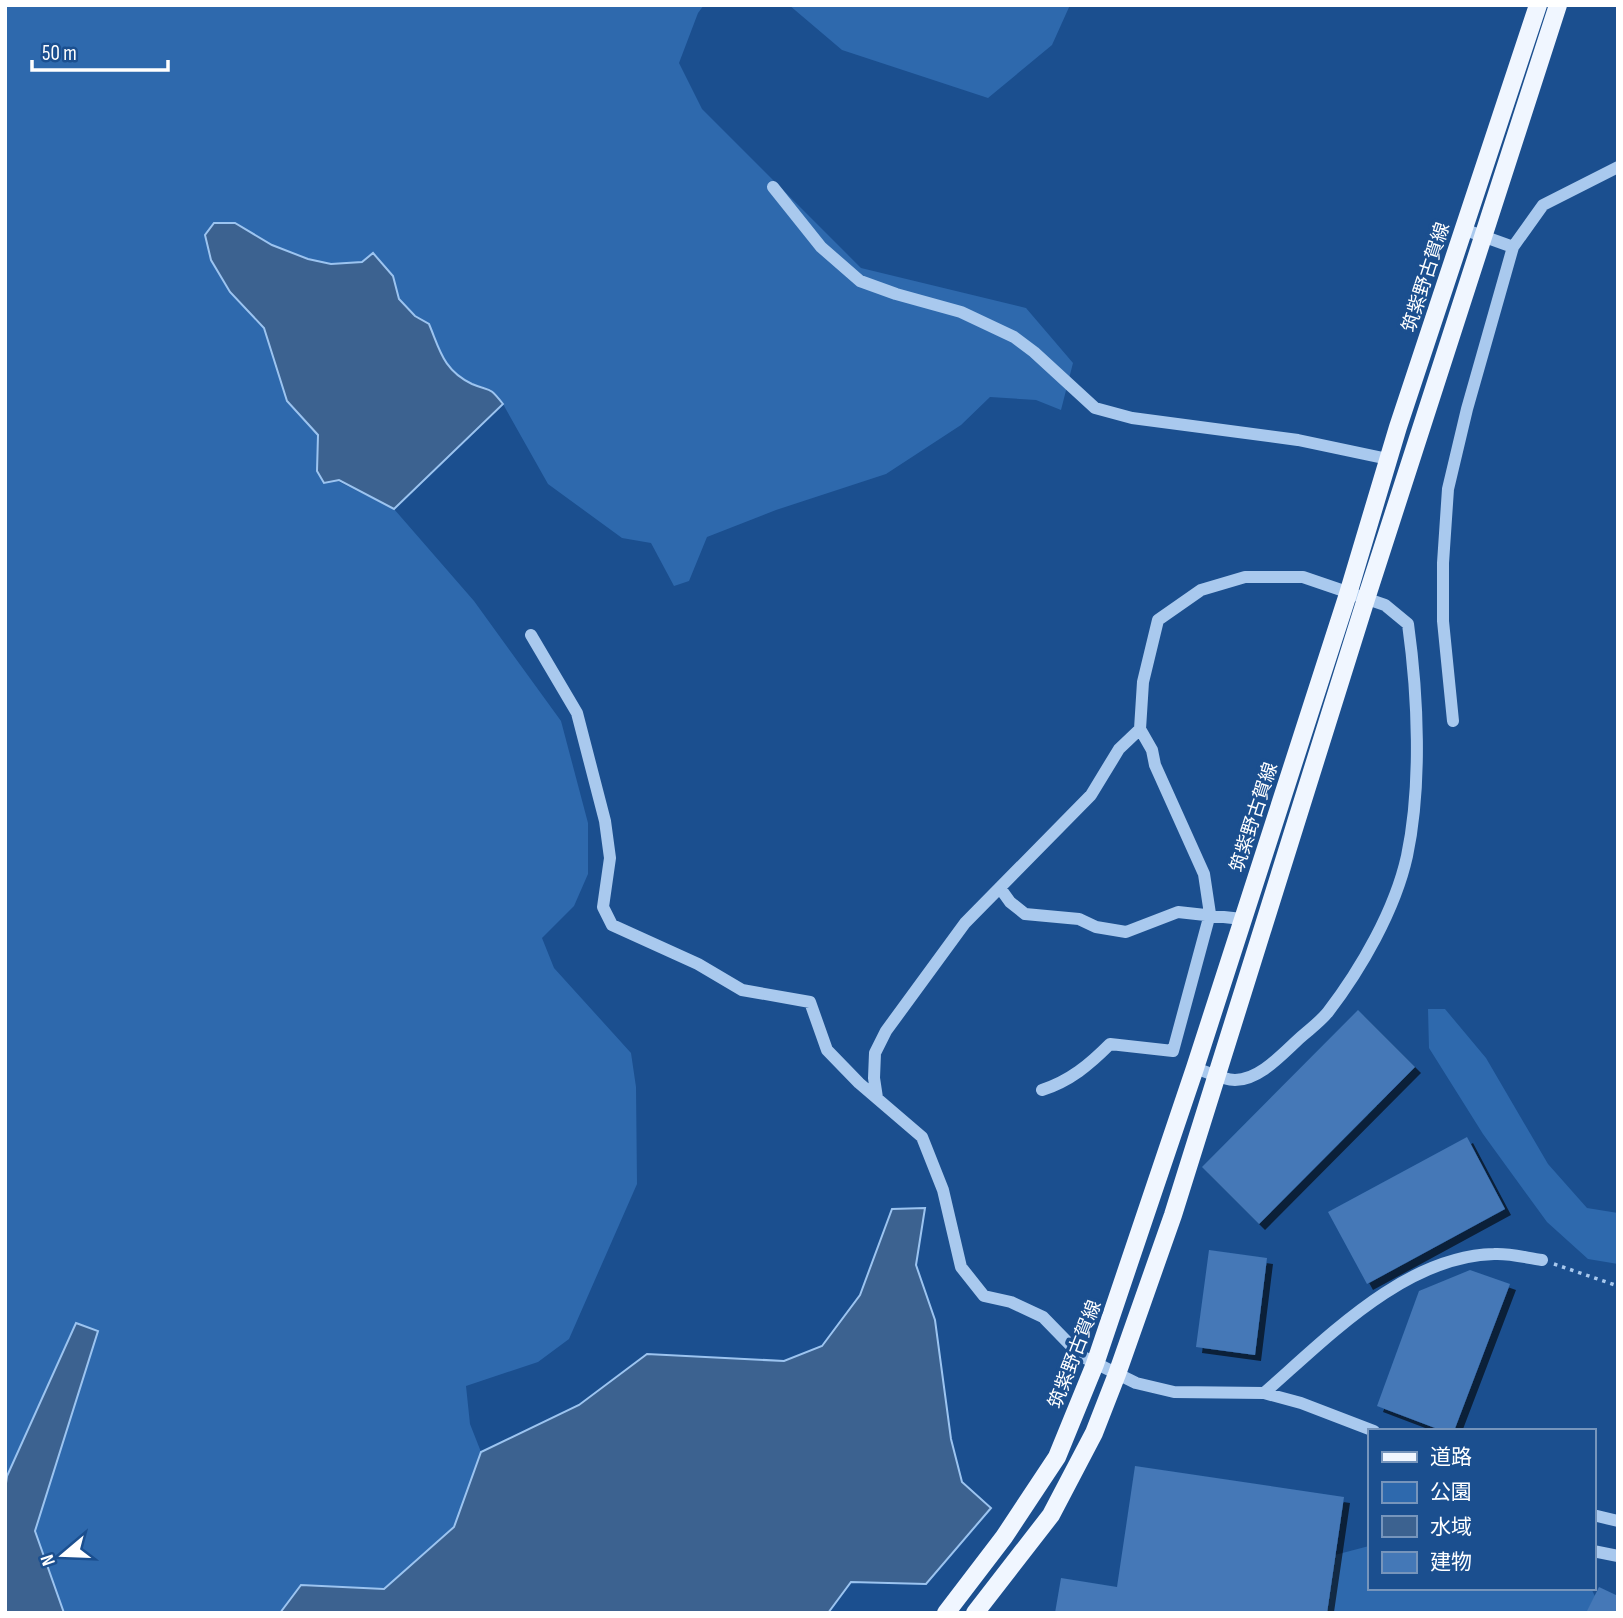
<svg xmlns="http://www.w3.org/2000/svg" width="1623" height="1618" viewBox="0 0 1623 1618" font-family="'Sofia Sans Condensed','Noto Sans JP',sans-serif">
  <style>
    .green { fill: #2e69ad }
    .water { fill: #3c6290; stroke: #9cc4f0; stroke-width: 2 }
    .building { fill: #4478b7; filter: url(#shadow) }
    .lines { fill: none; stroke-linecap: round; stroke-linejoin: round }
    .path { stroke: #a9c9ee; stroke-width: 3.5; stroke-dasharray: 3.5 5; stroke-linecap: butt }
    .minor { stroke: #a9c9ee; stroke-width: 12 }
    .major { stroke: #f0f6ff; stroke-width: 18 }
    .labels { text-anchor: middle; stroke-width: 7; stroke-linejoin: round; paint-order: stroke }
    .street-label { font-size: 19px; fill: #fff; stroke: #1b4f8f }
  </style>
  <defs>
    <filter id="shadow"><feDropShadow dx="6" dy="6" stdDeviation="0" flood-color="#0009"/></filter>
  </defs>
  <rect width="100%" height="100%" fill="#1b4f8f"/>
  <path class="green" d="M5 5H704L698 13 679 63 702 109 861 268 1026 308 1073 363 1061 410 1036 400 990 397 961 425 886 474 776 510 707 537 689 581 674 586 651 543 622 538 548 484 503 404 490 389 473 384 454 373 441 357 429 324 415 316 399 299 393 276 374 253 362 262 331 264 308 259 272 245 235 223 230 292 264 328 287 401 319 435 317 471 394 509 474 601 561 721 588 823V874L574 906 542 938 554 968 631 1053 636 1087 637 1184 569 1339 538 1362 466 1386 470 1424 481 1452 454 1527 384 1590 301 1585 280 1613H64L34 1531 98 1331 76 1323 7 1476 5 1490Z
    M789 5H1070L1052 45 988 98 842 50Z
    M1428 1009H1445L1486 1058 1548 1164 1587 1208 1618 1213V1264L1588 1259 1547 1222 1483 1134 1429 1048Z
    M1369 1546V1588H1591L1603 1613H1315L1331 1556Z"/>
  <path class="water" d="M214 223H235L272 245 308 259 331 264 362 262 373 253 393 276 399 299 415 316 429 324C440 350 443 370 472 384 491 392 488 385 503 404L394 509 339 480 324 483 317 471 318 435 287 401 264 328 230 292 211 260 205 235Z
    M925 1208 916 1265 935 1320 951 1439 962 1482 991 1508 926 1584 851 1582 828 1613H280L301 1585 384 1589 454 1527 481 1452 579 1405 647 1354 784 1361 822 1346 860 1295 892 1209Z
    M76 1323 98 1331 35 1531 64 1613H5V1490L7 1476Z"/>
  <path class="building" d="M1358 1010 1415 1067 1259 1224 1202 1167Z
    M1467 1137 1505 1209 1367 1284 1328 1212Z
    M1209 1250 1267 1258 1255 1355 1196 1347Z
    M1470 1270 1510 1284 1454 1431H1443L1377 1406 1419 1291Z
    M1135 1466 1344 1497 1327 1613H1055L1061 1578 1117 1587Z
    M1599 1587 1618 1596V1613H1586Z"/>
  <g class="lines">
    <path class="path" d="M1554 1264 1618 1286"/>
    <path class="minor" d="M773 187 821 247 860 281 896 294 961 312 1014 337 1034 352 1095 408 1132 418 1298 440 1388 459
      M1463 229 1513 247 1543 205 1618 167
      M531 635 577 713 605 821 610 858 603 907 612 925 698 964 742 990 810 1002 827 1050 859 1083 922 1137 943 1190 961 1267 984 1296 1011 1302 1043 1317 1081 1356 1136 1383 1174 1392 1264 1393 1301 1403 1374 1431
      M1453 721 1443 621V563L1448 489 1467 409 1513 247
      M1000 888 1010 902 1025 914 1079 919 1096 927 1126 932 1178 912 1242 919
      M1042 1090C1070 1081 1089 1065 1110 1044L1173 1051 1210 914 1204 874 1155 765 1152 750 1140 729 1143 682 1158 620 1201 590 1245 577H1303L1385 605 1408 624C1418 696 1422 785 1407 856 1395 910 1361 969 1328 1012 1321 1021 1310 1029 1301 1037 1283 1053 1260 1080 1235 1080 1223 1080 1207 1072 1195 1068
      M877 1098 874 1078 875 1053 886 1031 965 923 1091 795 1119 749 1140 729
      M1264 1393C1327 1338 1405 1256 1494 1254 1510 1253 1527 1258 1542 1260
      M1593 1515 1618 1521
      M1593 1551 1618 1556"/>
    <path class="major" d="M946 1613 1004 1537 1057 1457 1095 1364 1195 1068 1348 594 1398 427 1538 5
      M975 1613 1051 1515 1094 1433 1117 1374 1173 1215 1366 599 1558 5"/>
  </g>
  <g class="labels">
    <g class="street-label">
      <text transform="translate(1425 277) rotate(-72)" y="7">筑紫野古賀線</text>
      <text transform="translate(1253 817) rotate(-72)" y="7">筑紫野古賀線</text>
      <text transform="translate(1074 1354) rotate(-69)" y="7">筑紫野古賀線</text>
    </g>
  </g>
  <rect width="1623" height="1618" fill="none" stroke="#ffffff" stroke-width="14"/>
  <rect x="1368" y="1429" width="228" height="161" fill="#1b4f8f" stroke="#7695bc" stroke-width="2"/>
  <rect x="1382" y="1452" width="35" height="10" fill="#f0f6ff" stroke="#7695bc" stroke-width="2"/>
  <text x="1430" y="1464" font-size="21" fill="#ffffff">道路</text>
  <rect x="1382" y="1482" width="35" height="21" fill="#2e69ad" stroke="#7695bc" stroke-width="2"/>
  <text x="1430" y="1499" font-size="21" fill="#ffffff">公園</text>
  <rect x="1382" y="1516" width="35" height="21" fill="#3c6290" stroke="#7695bc" stroke-width="2"/>
  <text x="1430" y="1534" font-size="21" fill="#ffffff">水域</text>
  <rect x="1382" y="1552" width="35" height="21" fill="#4478b7" stroke="#7695bc" stroke-width="2"/>
  <text x="1430" y="1569" font-size="21" fill="#ffffff">建物</text>
  <g transform="translate(63 1555) rotate(251)" stroke="#1b4f8f" stroke-width="5" paint-order="stroke">
  <path d="M0-5L12 26L0 18L-12 26Z" fill="#ffffff"/>
  <text y="-10" font-size="19" font-weight="bold" text-anchor="middle" fill="#ffffff">N</text>
  </g>
  <path d="M32 60v10h136v-10" fill="none" stroke="#ffffff" stroke-width="3.5"/>
  <text x="42" y="60" font-size="21" fill="#ffffff" stroke="#1b4f8f" stroke-width="5" paint-order="stroke">50 m</text>
</svg>
